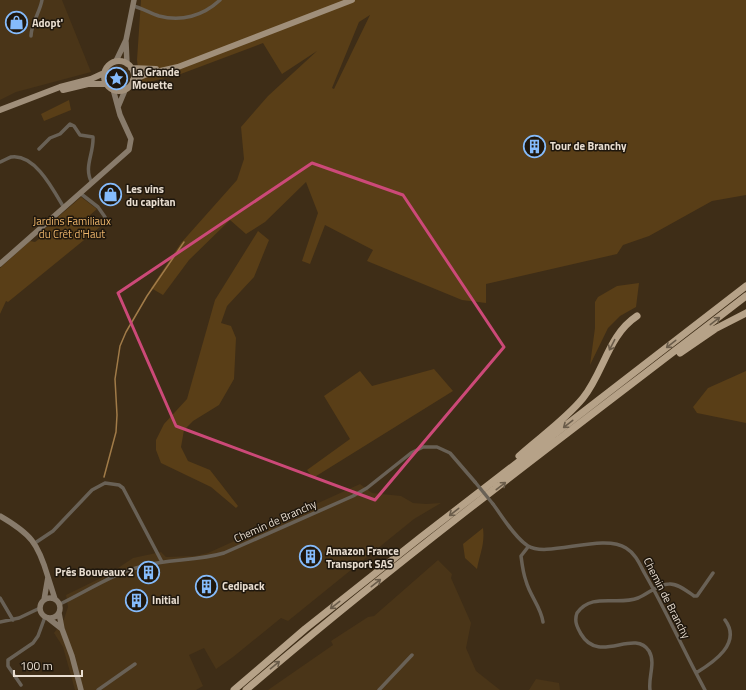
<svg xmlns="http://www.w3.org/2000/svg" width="746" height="690" viewBox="0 0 746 690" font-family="'Titillium Web',sans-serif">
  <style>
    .built { fill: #4a3518 }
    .green { fill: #593e17; fill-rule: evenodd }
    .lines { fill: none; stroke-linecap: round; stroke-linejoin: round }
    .stream { stroke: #a17b48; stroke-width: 1.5 }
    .street { stroke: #696156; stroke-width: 3.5 }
    .secondary { stroke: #887b6b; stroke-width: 5.5 }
    .primary { stroke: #a08f7a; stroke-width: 6 }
    .highway { stroke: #b6a288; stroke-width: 7 }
    .street-bridge { stroke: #696156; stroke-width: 3.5 }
    .oneway { stroke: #6a5c4a }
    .marked { fill: none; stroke: #cc4978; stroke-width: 3; stroke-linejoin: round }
    .labels { text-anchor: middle; stroke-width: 3; stroke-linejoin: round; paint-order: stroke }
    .poi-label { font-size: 11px; font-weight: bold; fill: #e8ddd0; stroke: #1f170d; text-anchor: start }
    .park-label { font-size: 11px; fill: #ecb46a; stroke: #1f170d }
    .street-label { font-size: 11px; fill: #e8ddd0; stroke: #1f170d }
  </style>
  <rect width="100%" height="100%" fill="#3e2d17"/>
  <path class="built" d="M0 0H62L91 72 16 92 0 100Z
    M360 484 372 493 401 496 413 503 426 504 441 503 414 519 288 621 281 618 233 657 216 669 204 648 189 655 203 686 196 690H75L63 647 54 633 64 619 68 607 66 595 109 574 133 558 161 552 166 557 195 556 208 553Z
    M438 560 452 574 451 578 471 623 466 648 476 671 500 690H268L333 645 331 641 368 617 374 616Z
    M536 679 559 683 560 690H529Z"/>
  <path class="green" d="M141 0H746V195L712 201 649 236 623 245 617 254 486 284V303L462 300 367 261 373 250 325 225 310 264 302 261 318 213 306 182 265 222 246 234 230 220 189 260 163 295 151 288 181 243 237 180 244 159 241 127 268 96 317 51 282 74 263 43 178 75 140 84 137 60ZM370 15 334 89 332 88 359 22Z
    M69 100 71 110 44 121 41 114Z
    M81 197 97 209 90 215 100 227 8 302 6 301 0 314V268L30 241 35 242 43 236 41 232Z
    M258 231 269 240 254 277 227 306 221 323 231 326 236 338 234 379 219 405 193 421 184 430 181 447 188 461 210 470 238 506 236 508 211 487 161 463 156 450V440L164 424 187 399 215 300Z
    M639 283 636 307 620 316 608 328 590 365 595 328V302L598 297 617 286Z
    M434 369 453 391 313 478 307 470 350 439 324 396 360 371 372 386Z
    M746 371V423L697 413 693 407 708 388Z
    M483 528C485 544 480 553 477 569L465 558 463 544Z"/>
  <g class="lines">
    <path class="stream" d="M104 477 116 432 117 415 115 379 120 346 126 332 147 296 184 242"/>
    <path class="street" d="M133 6C142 8 150 13 159 16 181 22 203 16 220 0
      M31 36C31 24 40 12 42 0
      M39 149 50 138 60 134 70 124 74 126 80 135 93 137C94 154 83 167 92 183
      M0 162C3 161 8 158 11 157 35 153 54 191 64 208
      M80 193 98 207 105 217
      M493 504C502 516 515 538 528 546 547 558 603 533 626 548 636 554 640 565 645 574 667 612 684 652 705 690
      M35 543 53 531 92 490 105 483 119 485 123 488 162 562
      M528 547 521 556C522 564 523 573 526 581 530 596 541 607 543 622
      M0 598 13 620
      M60 604C87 591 114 573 143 566 170 559 197 561 224 553L353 496 367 488 411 453 423 447H437L450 453 475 482
      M0 622 19 618 40 608
      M696 673C714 662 742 643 725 620
      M21 685 8 666V660L33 643 38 636 45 617
      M98 690 135 664
      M379 690 412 655
      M650 690C648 677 656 663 649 651 634 628 599 665 581 634 577 627 574 621 577 613 592 592 617 606 638 598 648 594 658 584 669 584 677 583 687 591 694 596H697L713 573"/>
    <path class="secondary" d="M126 42 127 64
      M116 61 126 40 134 0
      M118 107 126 88
      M0 264 129 150 131 139 120 115 113 89
      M0 516C31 534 38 543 48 577
      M40 608a10 10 0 1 1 20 0a10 10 0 1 1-20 0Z
      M44 600 48 577 55 599
      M48 618 62 629 59 613
      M62 629 72 656 81 690"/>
    <path class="primary" d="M104 76a15 15 0 1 1 30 0a15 15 0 1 1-30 0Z
      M131 68 156 69
      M133 80 147 74 178 67 352 0
      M63 90 88 84H107
      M0 110 60 87 91 79 104 73"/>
    <path class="highway" d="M680 353 715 329 746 313
      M519 456C540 437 565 420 583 398 604 372 608 335 637 316
      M234 690 305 629 421 537 746 286
      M246 690C407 552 578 426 746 296"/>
    <path class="street-bridge" d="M475 482 493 504"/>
  </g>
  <defs><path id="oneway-shaft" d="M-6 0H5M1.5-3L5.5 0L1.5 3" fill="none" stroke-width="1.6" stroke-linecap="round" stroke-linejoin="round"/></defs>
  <g class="oneway">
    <use href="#oneway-shaft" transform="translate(715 321) rotate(-38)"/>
    <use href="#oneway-shaft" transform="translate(671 344) rotate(142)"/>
    <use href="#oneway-shaft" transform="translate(612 345) rotate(117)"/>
    <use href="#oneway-shaft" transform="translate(568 424) rotate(142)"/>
    <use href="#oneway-shaft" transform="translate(501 486) rotate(-38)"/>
    <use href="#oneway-shaft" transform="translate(454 512) rotate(142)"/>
    <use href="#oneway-shaft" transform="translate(376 583) rotate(-38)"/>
    <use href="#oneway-shaft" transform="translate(335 605) rotate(142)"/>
    <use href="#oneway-shaft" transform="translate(275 665) rotate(-40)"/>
  </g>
  <path class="marked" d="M312 163 403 195 504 347 375 500 176 426 118 293Z"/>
  <defs>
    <symbol id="shop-ring" viewBox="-11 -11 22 22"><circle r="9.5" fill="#1f170d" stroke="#85bbfb" stroke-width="1.5"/><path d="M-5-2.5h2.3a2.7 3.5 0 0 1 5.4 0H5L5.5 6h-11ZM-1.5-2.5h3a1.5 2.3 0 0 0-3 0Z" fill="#85bbfb"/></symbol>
    <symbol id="sight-ring" viewBox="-11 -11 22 22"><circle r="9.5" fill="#1f170d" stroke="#85bbfb" stroke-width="1.5"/><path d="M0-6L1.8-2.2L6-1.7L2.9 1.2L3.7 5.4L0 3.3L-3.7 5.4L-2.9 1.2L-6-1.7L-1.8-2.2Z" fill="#85bbfb"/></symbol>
    <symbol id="building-ring" viewBox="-11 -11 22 22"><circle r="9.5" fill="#1f170d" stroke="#85bbfb" stroke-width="1.5"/><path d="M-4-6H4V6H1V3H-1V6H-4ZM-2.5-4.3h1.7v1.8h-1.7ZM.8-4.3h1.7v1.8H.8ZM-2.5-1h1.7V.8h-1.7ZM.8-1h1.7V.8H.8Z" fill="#85bbfb"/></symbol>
  </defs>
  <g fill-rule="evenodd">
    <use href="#shop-ring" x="4" y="10" width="25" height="25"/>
    <use href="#sight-ring" x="104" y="66" width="25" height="25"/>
    <use href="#building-ring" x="522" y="134" width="25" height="25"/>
    <use href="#shop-ring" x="98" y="182" width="25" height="25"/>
    <use href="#building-ring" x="298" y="544" width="25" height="25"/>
    <use href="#building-ring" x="136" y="560" width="25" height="25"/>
    <use href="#building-ring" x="194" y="574" width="25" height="25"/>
    <use href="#building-ring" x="124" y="588" width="25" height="25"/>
  </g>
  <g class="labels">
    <g class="poi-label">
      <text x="32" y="27">Adopt'</text>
      <text x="132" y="76">La Grande<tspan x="132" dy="13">Mouette</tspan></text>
      <text x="550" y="150">Tour de Branchy</text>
      <text x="126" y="193">Les vins<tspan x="126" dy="13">du capitan</tspan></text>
      <text x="326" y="555">Amazon France<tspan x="326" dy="13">Transport SAS</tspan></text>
      <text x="134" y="576" text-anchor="end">Prés Bouveaux 2</text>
      <text x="222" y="590">Cedipack</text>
      <text x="152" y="604">Initial</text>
    </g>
    <g class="park-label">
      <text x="72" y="225">Jardins Familiaux<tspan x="72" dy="13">du Crêt d'Haut</tspan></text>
    </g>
    <g class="street-label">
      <text transform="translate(275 521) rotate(-24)" y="4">Chemin de Branchy</text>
      <text transform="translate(667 598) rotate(63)" y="4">Chemin de Branchy</text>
    </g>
  </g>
  <path d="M14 670v6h68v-6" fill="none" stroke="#e8ddd0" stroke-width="2"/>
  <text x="20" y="670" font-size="12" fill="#e8ddd0" stroke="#1f170d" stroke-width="3" paint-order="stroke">100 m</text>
</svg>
